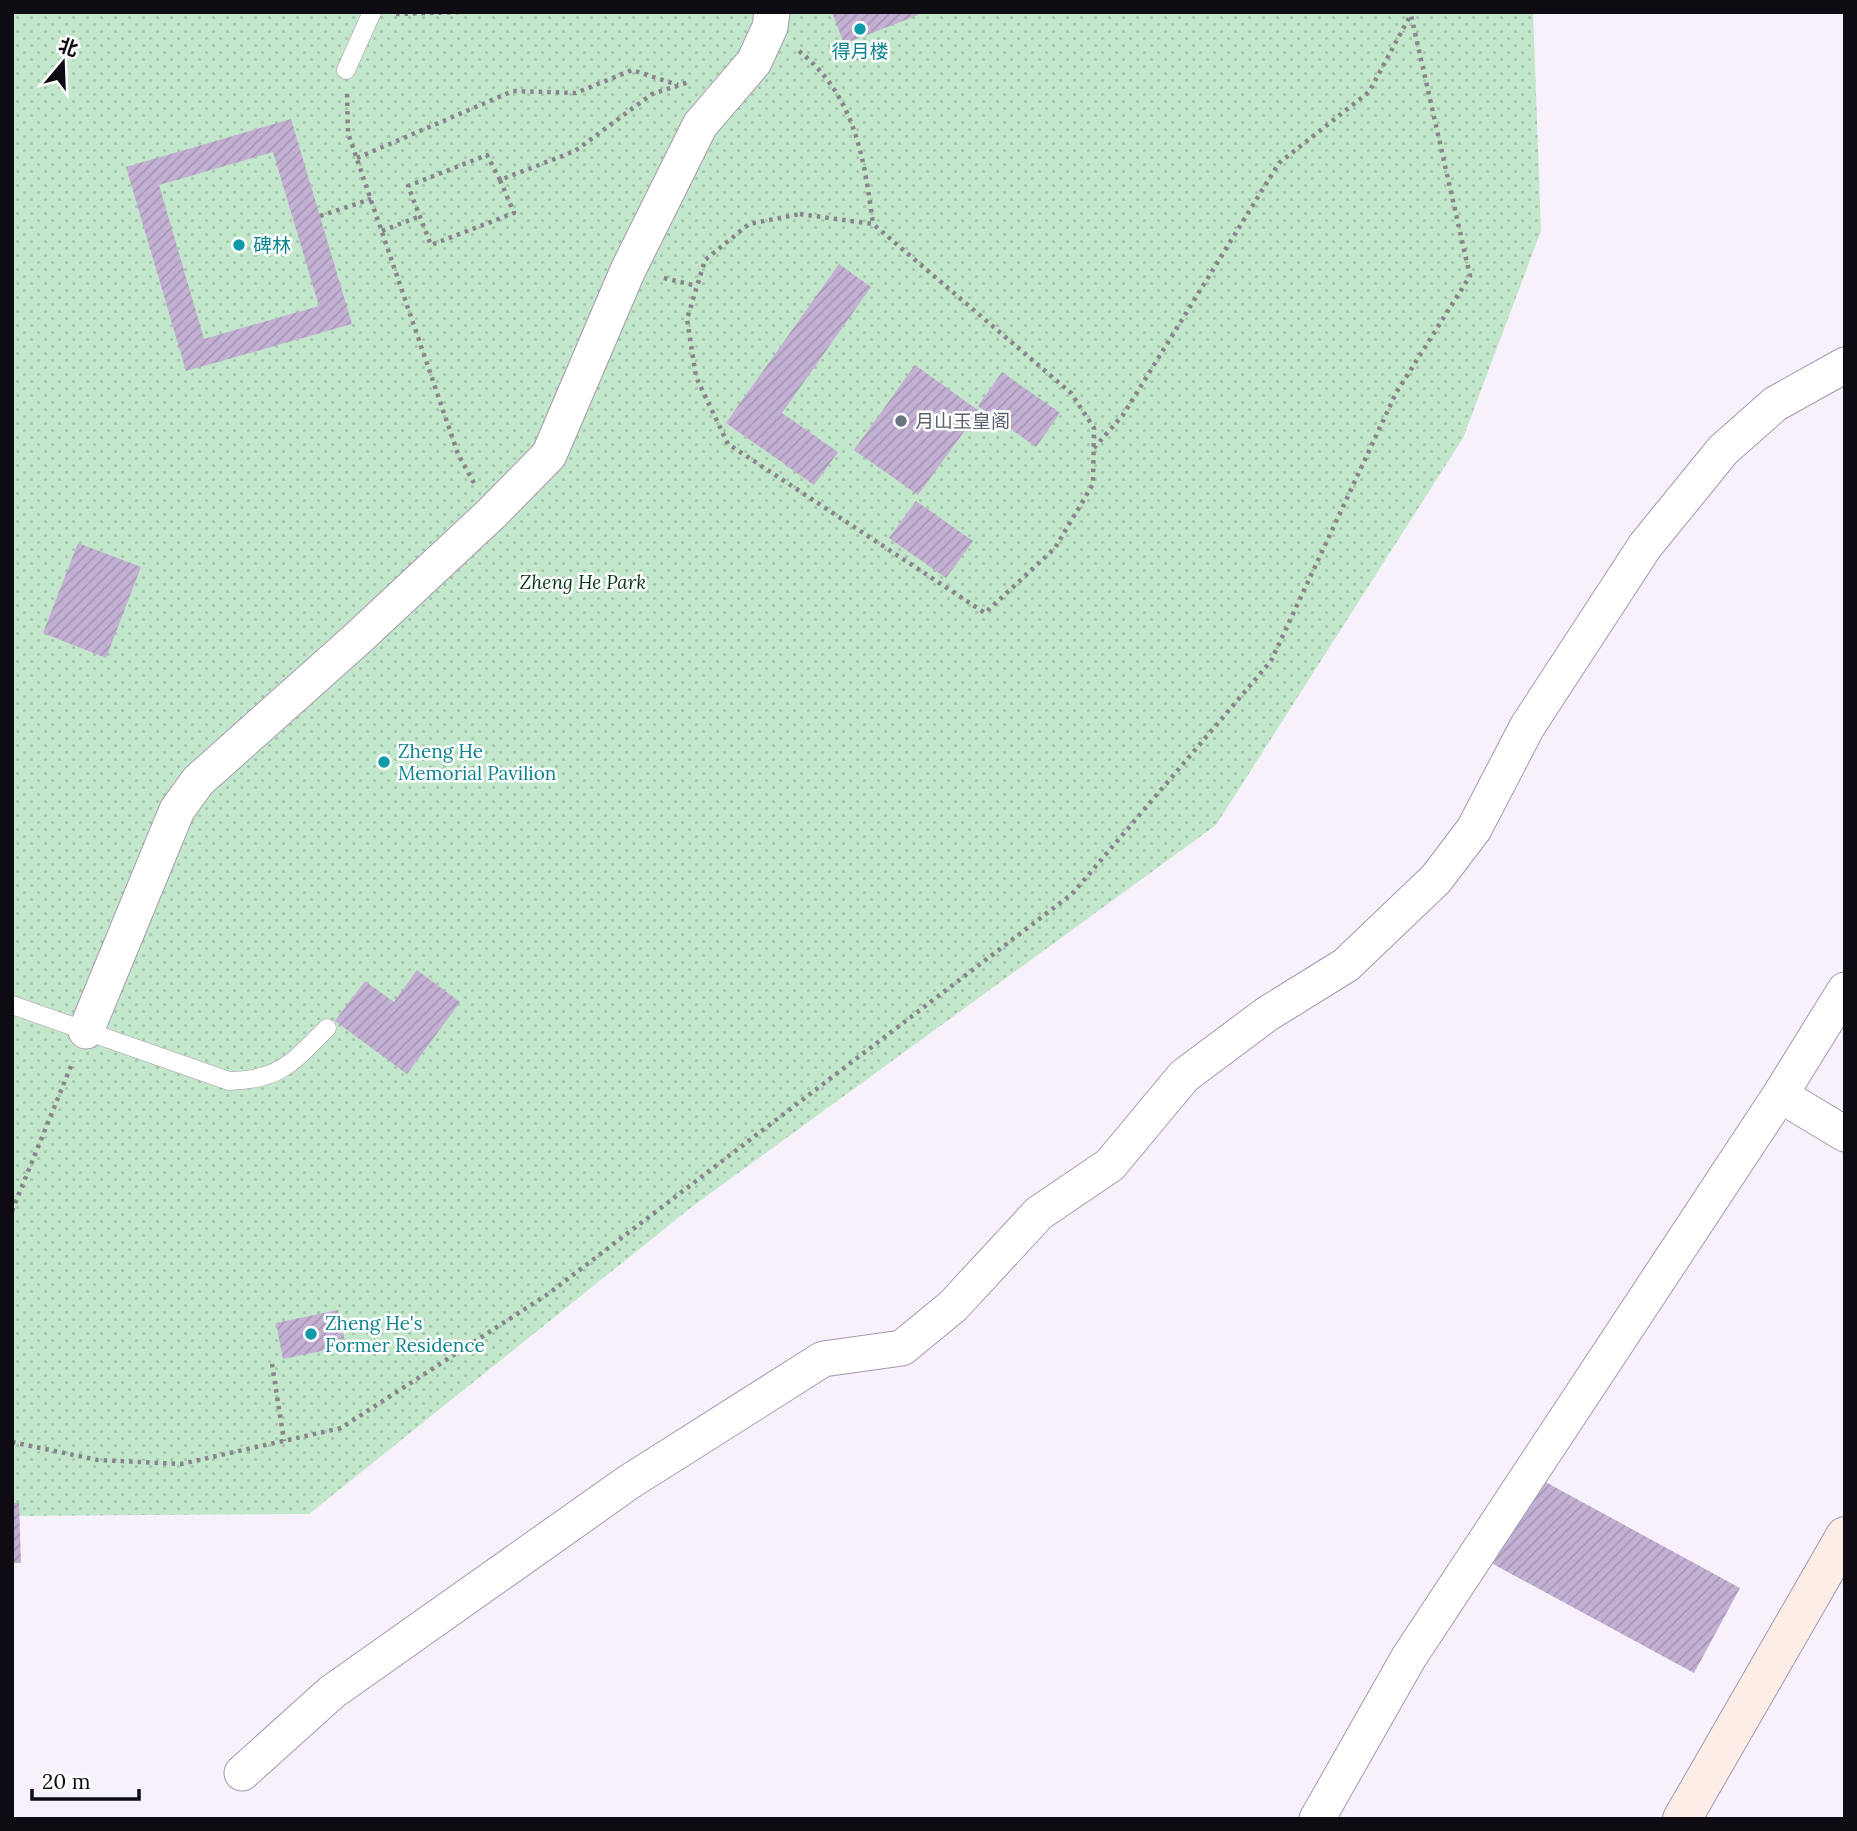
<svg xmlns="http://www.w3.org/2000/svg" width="1857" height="1831" viewBox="0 0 1857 1831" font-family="Lora,'Noto Sans SC',serif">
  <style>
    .park { fill: url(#park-dots) }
    .building { fill: url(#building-hatch); fill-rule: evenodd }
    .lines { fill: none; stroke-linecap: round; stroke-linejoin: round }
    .lane-casing { stroke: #a498af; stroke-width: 19 }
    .street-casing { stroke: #a498af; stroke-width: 37 }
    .secondary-casing { stroke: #a498af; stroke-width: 40 }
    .path { stroke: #89858e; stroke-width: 4.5; stroke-dasharray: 3.5 5; stroke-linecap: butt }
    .lane { stroke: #fff; stroke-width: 18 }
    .street { stroke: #fff; stroke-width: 35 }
    .secondary { stroke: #fceee7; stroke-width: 38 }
    .culture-dot { fill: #0f9aa8; stroke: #fff; stroke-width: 2.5 }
    .worship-dot { fill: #6b7280; stroke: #fff; stroke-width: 2.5 }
    .labels { text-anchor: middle; stroke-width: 5; stroke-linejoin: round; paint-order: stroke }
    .culture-label { font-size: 19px; fill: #0d838f; stroke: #fff; text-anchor: start }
    .worship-label { font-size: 19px; fill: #5b616d; stroke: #fff; text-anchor: start }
    .park-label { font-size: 19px; font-style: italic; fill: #093419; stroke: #fff }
  </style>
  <defs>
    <pattern id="park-dots" width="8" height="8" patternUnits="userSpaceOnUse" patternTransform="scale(1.75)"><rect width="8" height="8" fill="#c3e7cb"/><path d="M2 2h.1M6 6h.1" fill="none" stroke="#a6c5ad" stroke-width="1.8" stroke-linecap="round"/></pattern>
    <pattern id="building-hatch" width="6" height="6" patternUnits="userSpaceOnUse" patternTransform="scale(1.75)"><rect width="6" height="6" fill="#c4b0d3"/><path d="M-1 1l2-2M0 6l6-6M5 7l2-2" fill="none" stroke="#a796b4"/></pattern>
  </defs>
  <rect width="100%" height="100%" fill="#f6f1fb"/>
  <path class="park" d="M12 12H1533L1541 231 1463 438 1216 825 693 1206 309 1514 12 1516Z"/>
  <path class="building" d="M832 12H917L918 15 844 44Z
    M291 119 352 324 186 371 126 167ZM273 152 319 306 204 339 159 185Z
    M839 264 871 287 782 413 838 452 814 485 726 423Z
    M915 365 979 411 918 495 854 450Z
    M1002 372 1060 413 1036 447 978 406Z
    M916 501 973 541 946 578 889 538Z
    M78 543 141 567 106 658 43 633Z
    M417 970 460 1002 407 1074 335 1021 365 981 394 1002Z
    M338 1310 346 1346 283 1359 276 1323Z
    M1540 1479 1740 1588 1694 1673 1493 1564Z
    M12 1503H19L21 1563H12Z"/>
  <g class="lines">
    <defs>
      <path id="lane" d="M346 70 372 12
        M12 1005 229 1081C280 1080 293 1062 327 1028"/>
      <path id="street" d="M86 1031 177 810 198 781 357 639 491 514 549 455 628 270 700 125 754 62 770 27 772 12
        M1780 1095 1845 1134
        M242 1773 332 1692 629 1482 823 1359 902 1348 953 1306 1039 1213 1110 1165 1184 1076 1267 1014 1346 965 1436 879 1474 829 1527 727 1645 546 1723 450 1775 404 1845 365
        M1317 1819 1409 1657 1780 1095 1845 990"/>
      <path id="secondary" d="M1682 1819 1845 1536"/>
    </defs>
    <use href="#lane" class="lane-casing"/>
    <use href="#street" class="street-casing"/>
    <use href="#secondary" class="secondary-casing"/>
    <path class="path" d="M396 14 461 12
      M799 51C855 96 864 157 873 224
      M347 94 348 133 458 454 474 483
      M357 158 513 91 576 93 632 70 678 85
      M500 180 487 155 408 186 431 245 514 213 500 180 575 151 652 94 689 82
      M800 214 873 224 1071 393 1094 428 1093 484 1055 548 985 613 728 444 696 377 687 319 705 260 749 224Z
      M320 216 371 199
      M382 231 420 216
      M664 278 697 286
      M1094 448 1123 415 1279 163 1369 92 1410 16
      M12 1211 73 1061
      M272 1364 284 1441
      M12 1442 98 1460 181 1464 341 1428 548 1294 1072 894 1271 661 1396 393 1470 276 1411 15"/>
    <use href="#lane" class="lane"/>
    <use href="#street" class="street"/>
    <use href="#secondary" class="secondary"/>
  </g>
  <g class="culture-dot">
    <circle cx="860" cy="29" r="7"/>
    <circle cx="239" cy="245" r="7"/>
    <circle cx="384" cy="762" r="7"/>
    <circle cx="311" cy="1334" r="7"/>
  </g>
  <circle class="worship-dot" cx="901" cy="421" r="7"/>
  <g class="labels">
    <g class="culture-label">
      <text x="860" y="58" text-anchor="middle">得月楼</text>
      <text x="253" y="252">碑林</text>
      <text x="398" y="758">Zheng He<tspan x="398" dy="22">Memorial Pavilion</tspan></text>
      <text x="325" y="1330">Zheng He's<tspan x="325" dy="22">Former Residence</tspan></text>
    </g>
    <g class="worship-label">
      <text x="915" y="428">月山玉皇阁</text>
    </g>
    <g class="park-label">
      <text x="583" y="589">Zheng He Park</text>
    </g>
  </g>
  <rect width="1857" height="1831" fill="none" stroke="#0f0b13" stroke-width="28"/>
  <g transform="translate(63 63) rotate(19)" stroke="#ffffff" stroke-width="5" paint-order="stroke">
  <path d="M0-5L12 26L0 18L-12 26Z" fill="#0f0b13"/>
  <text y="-10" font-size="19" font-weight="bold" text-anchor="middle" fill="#0f0b13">北</text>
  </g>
  <path d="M32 1789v10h107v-10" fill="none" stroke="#0f0b13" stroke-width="3.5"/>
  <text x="42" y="1789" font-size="21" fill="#0f0b13" stroke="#ffffff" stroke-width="5" paint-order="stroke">20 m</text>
</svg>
